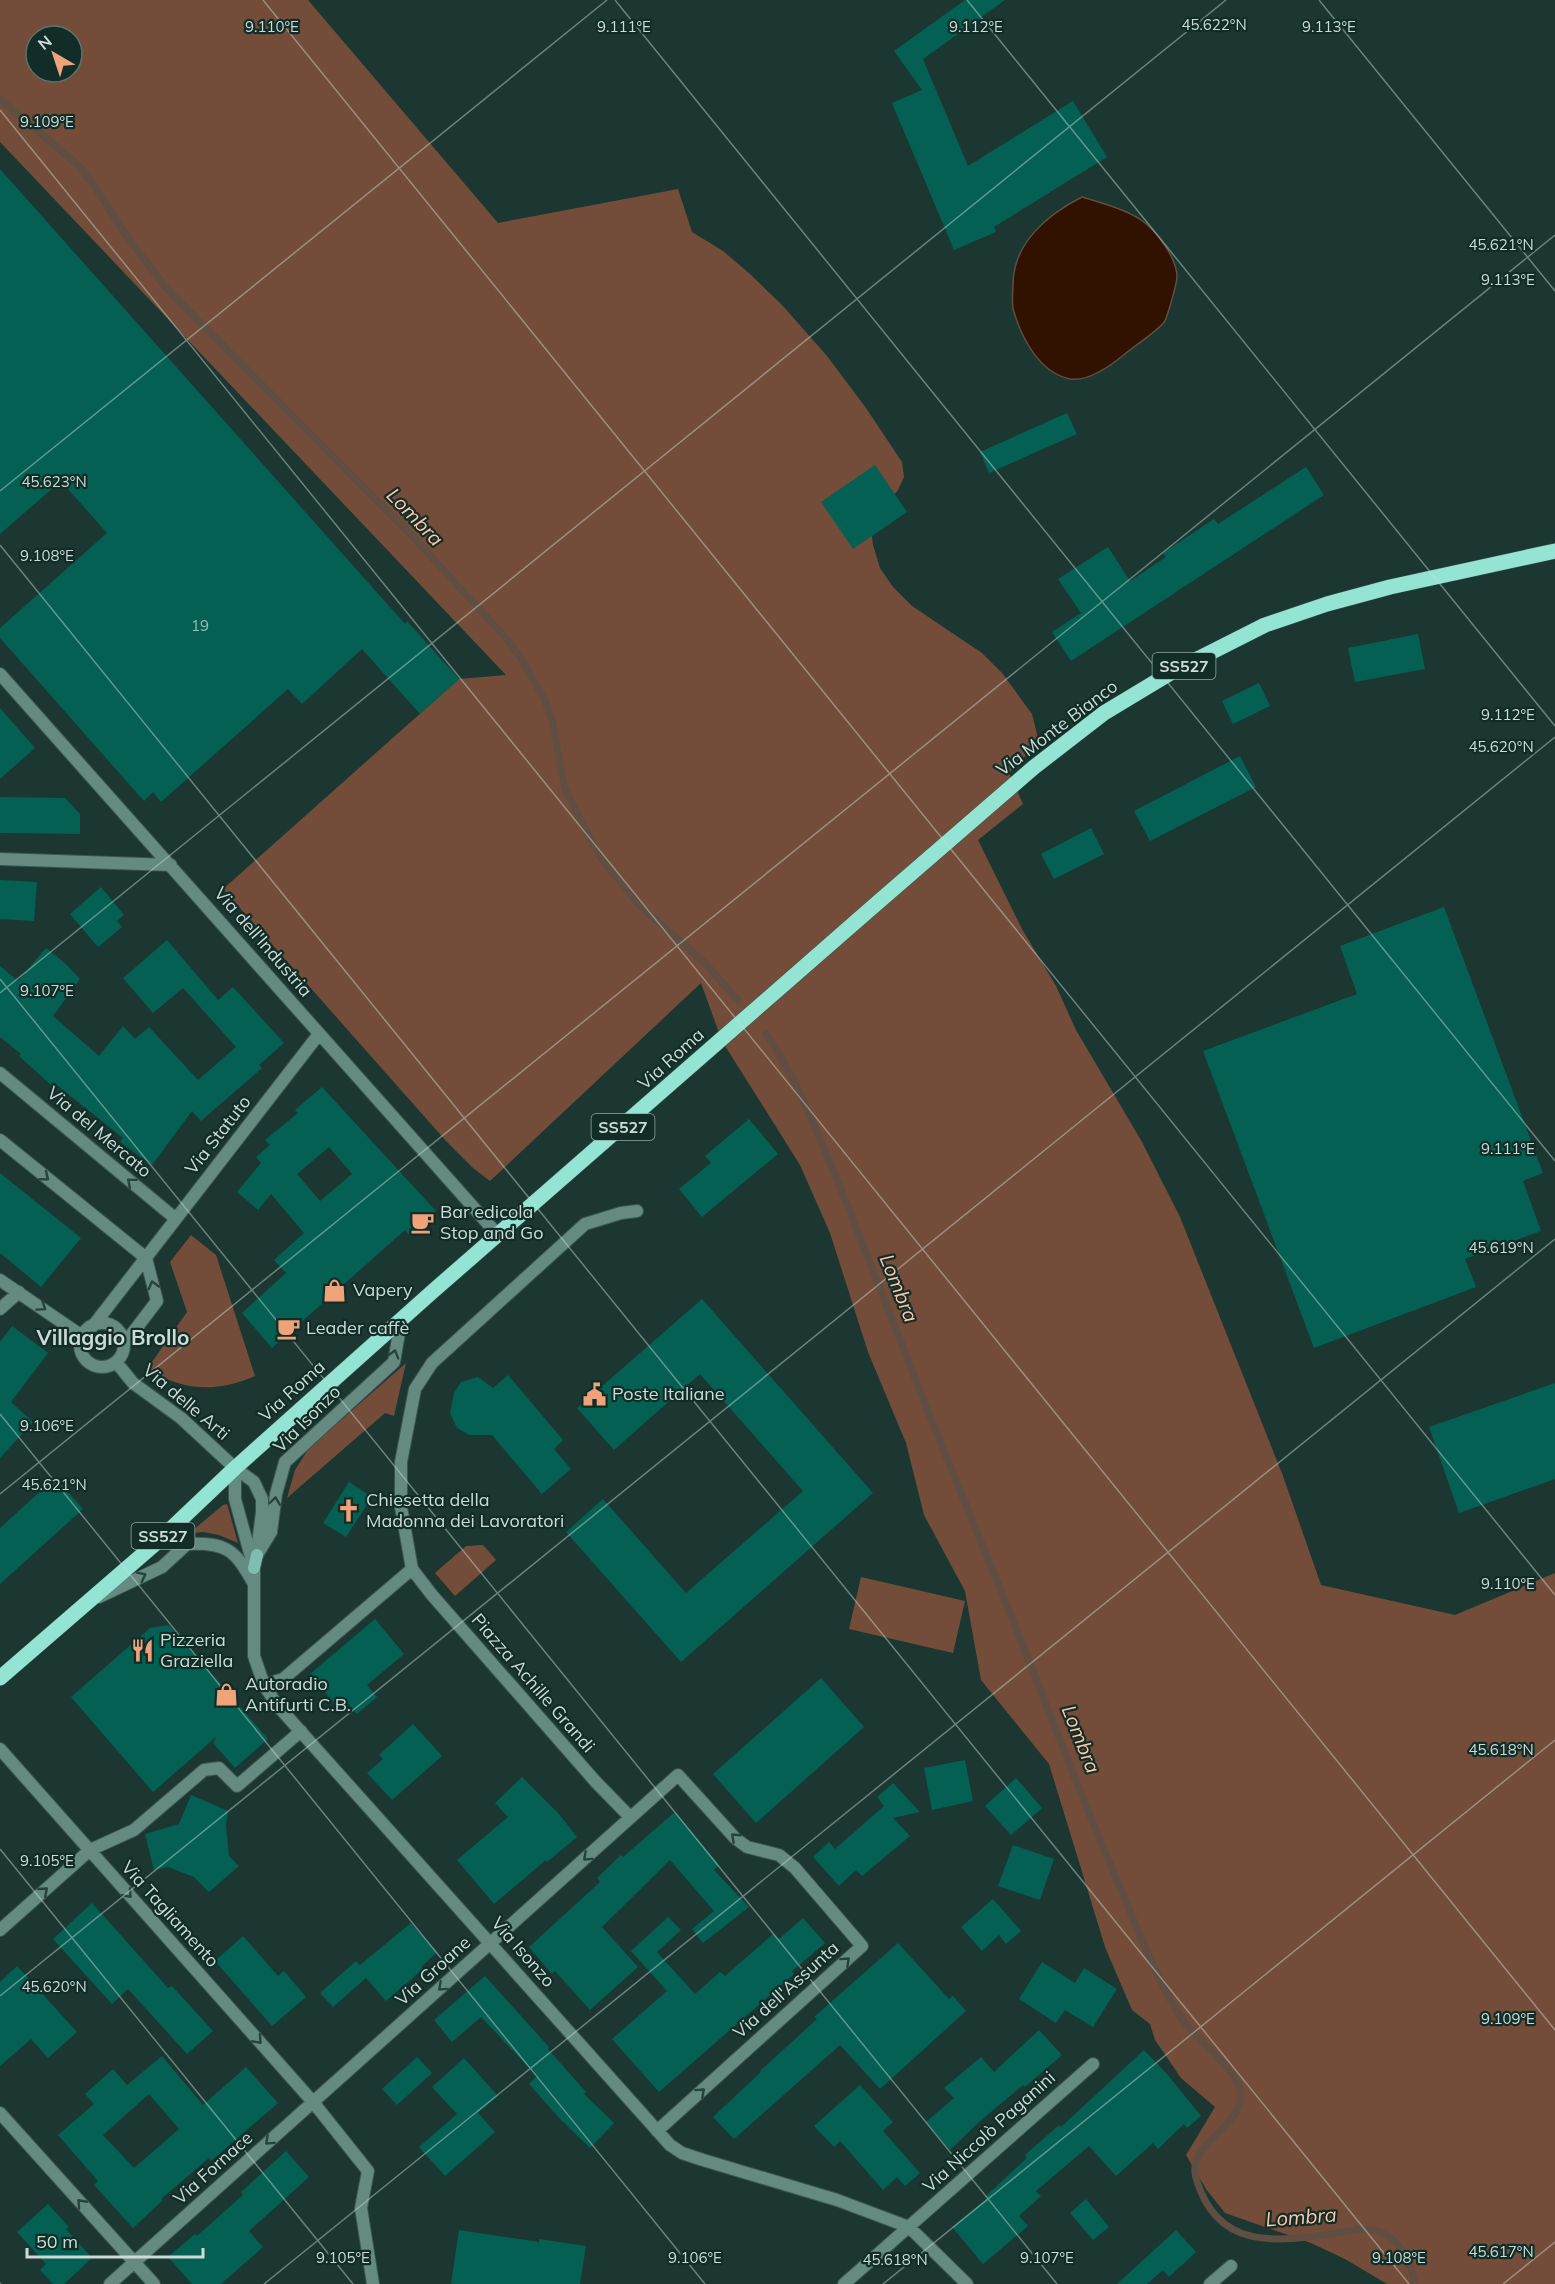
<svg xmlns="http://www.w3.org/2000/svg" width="1555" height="2284" viewBox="0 0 1555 2284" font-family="Mulish,sans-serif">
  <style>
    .green { fill: #734d39; fill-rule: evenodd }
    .water { fill: #311201; stroke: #5f4e41; stroke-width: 1.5 }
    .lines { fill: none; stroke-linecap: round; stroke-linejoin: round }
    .stream { stroke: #5f4e41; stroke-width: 7 }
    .building { fill: #046053; fill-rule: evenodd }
    .street-casing { stroke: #3c5550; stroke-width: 14 }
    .secondary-casing { stroke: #3c5550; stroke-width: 14 }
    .primary-casing { stroke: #3c5550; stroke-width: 16 }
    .street { stroke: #648a82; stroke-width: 12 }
    .secondary { stroke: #7fbdb0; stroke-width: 12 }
    .primary { stroke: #93e4d3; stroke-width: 15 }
    .oneway { stroke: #26443e }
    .ticks { fill: none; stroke: #cbdbd7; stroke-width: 1.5; stroke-opacity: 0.45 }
    .labels { text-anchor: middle; stroke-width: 4.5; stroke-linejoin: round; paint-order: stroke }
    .number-label { font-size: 15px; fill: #99bcb6 }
    .shield { fill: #122d28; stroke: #94a7a2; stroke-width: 1.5 }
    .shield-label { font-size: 16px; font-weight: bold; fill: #cbdbd7 }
    .street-label { font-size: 18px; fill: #cbdbd7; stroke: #122d28 }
    .poi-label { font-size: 18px; fill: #cbdbd7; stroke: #122d28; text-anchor: start }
    .water-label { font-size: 20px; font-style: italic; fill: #ffc6a8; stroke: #122d28 }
    .quarter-label { font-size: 21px; font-weight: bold; fill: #cbdbd7; stroke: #122d28 }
    .ticks-label { font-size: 15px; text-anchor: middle; fill: #cbdbd7; stroke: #122d28; stroke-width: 4.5; stroke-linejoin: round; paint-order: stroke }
  </style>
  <rect width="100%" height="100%" fill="#1c3732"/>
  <path class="green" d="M0 0H308L498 223 678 189 692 232 723 251 750 274 783 306 827 356 866 408 902 462 904 477 898 490 887 504 871 530 873 545 880 568 893 587 912 606 982 653 1002 673 1032 714 1039 742 1009 773 1023 804 978 840 1022 929 1056 986 1076 1030 1142 1142 1180 1217 1283 1476 1321 1585 1455 1615 1555 1573V2284H1387L1345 2259 1311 2243 1225 2213 1206 2189 1186 2155 1215 2107 1181 2078 1155 2040 1150 2024 1132 2010 1105 1947 1049 1764 981 1680 965 1591 924 1515 906 1443 868 1352 830 1233 800 1165 722 1041 701 983 490 1181 473 1168 446 1141 223 889 459 679 506 675 0 142ZM36 36H72V72H36Z
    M191 1235 216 1255 255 1376C215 1393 184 1391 147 1369L187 1312 170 1262Z
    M406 1363 394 1416 385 1413 287 1498 295 1470 309 1448Z
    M227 1504 238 1543 219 1535 203 1532 193 1533 192 1531 223 1505Z
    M483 1545 496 1560 455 1596 435 1573 466 1546Z
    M861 1577 965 1601 953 1653 849 1629Z"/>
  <path class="water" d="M1082 197C1101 203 1125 209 1141 220 1156 230 1177 258 1177 277 1177 283 1168 314 1165 321 1159 330 1136 345 1126 353 1113 364 1089 382 1070 379 1040 373 1022 339 1014 312 1011 304 1013 293 1013 285 1013 243 1048 214 1082 197Z"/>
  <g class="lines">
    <path class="stream" d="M0 99 79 166 93 184 128 238 167 289 414 538 506 638 522 660 545 700 552 720 565 789 599 856 641 907 704 962 738 1000
      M766 1034C791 1069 808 1111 825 1151 851 1211 873 1272 897 1332 935 1431 976 1529 1016 1628 1046 1703 1074 1778 1105 1852 1129 1906 1149 1964 1179 2015 1193 2037 1233 2066 1239 2086 1252 2126 1185 2140 1196 2178 1217 2251 1276 2242 1337 2233 1352 2230 1369 2227 1383 2233 1403 2243 1410 2264 1415 2284"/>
  </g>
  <path class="building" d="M965 0H1005L923 59 968 166 1073 101 1107 157 994 227 996 232 954 250 892 103 922 90 894 51Z
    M0 169 405 624 407 621 459 679 420 714 362 649 302 704 288 689 161 802 153 792 144 801 0 638V628L107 533 61 481 0 534Z
    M1067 413 1077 434 989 473 980 452Z
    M875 465 907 512 853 549 821 502Z
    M1306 467 1324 495 1071 661 1052 632 1081 613 1058 579 1108 547 1130 581 1166 557 1163 553 1214 519 1218 524Z
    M1418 634 1425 669 1355 682 1348 648Z
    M1259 683 1270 706 1233 724 1222 701Z
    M0 708 35 748 0 779Z
    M1240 756 1256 787 1150 841 1134 811Z
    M0 797 65 798 80 814V834L0 833Z
    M1091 828 1104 854 1054 879 1041 854Z
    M0 880 37 882 34 921 0 919Z
    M101 887 124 915 117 921 122 927 98 947 70 914Z
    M1444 907 1543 1173 1523 1181 1541 1231 1465 1259 1476 1287 1314 1348 1203 1051 1357 994 1340 946Z
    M167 940 218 1000 233 987 284 1043 259 1065 262 1068 201 1121 192 1111 152 1165 120 1142 123 1138 53 1082 51 1085 19 1056 21 1054 0 1037V966L18 981 46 948 66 964 80 979 53 1016 99 1056 123 1026 135 1039 149 1027 198 1080 236 1047 183 988 153 1013 123 978Z
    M322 1087 436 1211 409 1235 405 1230 272 1348 242 1313 286 1273 274 1260 304 1233 271 1194 258 1210 237 1192 261 1163 256 1157 270 1145 265 1140 298 1113 295 1110ZM329 1147 352 1174 320 1201 297 1174Z
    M749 1119 778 1154 702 1217 679 1189 711 1163 705 1156Z
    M0 1173 81 1238 41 1287 0 1253Z
    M702 1299 873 1493 681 1662 566 1532 603 1499 686 1593 803 1491 700 1374 614 1450 577 1408Z
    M12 1326 48 1353 11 1402 33 1422 0 1458V1342Z
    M508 1375 563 1440 554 1449 571 1469 542 1494 492 1435H469L457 1428 450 1413 454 1393 461 1382 478 1377 493 1388Z
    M1555 1383V1479L1459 1513 1429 1427Z
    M55 1478 83 1509 0 1584V1528Z
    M349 1482 372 1497 346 1537 323 1523Z
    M375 1619 404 1654 367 1685 377 1697 357 1714 346 1701 338 1708 310 1674Z
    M169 1625 268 1739 235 1768 213 1743 216 1737 153 1792 71 1697 150 1628Z
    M821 1678 864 1727 756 1823 713 1774Z
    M413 1724 442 1756 392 1800 367 1773 383 1759 379 1755Z
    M965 1760 973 1801 932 1810 924 1768Z
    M522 1777 559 1814 577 1837 547 1862 546 1860 494 1904 457 1860 508 1817 495 1803Z
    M1016 1778 1042 1808 1011 1835 985 1806Z
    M893 1783 920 1812 893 1818 910 1836 862 1876 856 1870 839 1886 813 1857 829 1842 835 1849 884 1806 877 1797Z
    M191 1795 228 1811 226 1826 229 1856 239 1866 209 1892 194 1877 168 1867 154 1870 145 1834 179 1824Z
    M675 1812 719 1865 714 1870 749 1907 703 1943 692 1929 714 1911 670 1860 602 1927 638 1967 590 2010 555 1971 552 1974 529 1947 600 1882 597 1878 621 1855 623 1857Z
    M1013 1845 1054 1859 1040 1900 998 1886Z
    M993 1899 1021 1931 1006 1944 999 1935 982 1951 961 1927Z
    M92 1903 168 1988 172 1986 213 2031 187 2054 128 1989 112 2004 53 1939Z
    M668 1917 681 1930 657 1952 695 1994 720 1972 725 1976 773 1934 779 1939 803 1918 825 1943 792 1971 794 1974 659 2092 612 2039 667 1991 631 1951Z
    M411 1923 437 1952 421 1967 423 1969 386 2001 366 1978 333 2007 320 1993 356 1961 360 1965Z
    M243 1936 278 1976 284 1971 306 1997 272 2026 215 1961Z
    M898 1943 949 1999 953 1996 966 2011 880 2089 840 2045 734 2139 713 2117 761 2072 760 2071 817 2019 814 2017Z
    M1042 1962 1075 1983 1084 1968 1117 1989 1093 2027 1065 2010 1056 2023 1019 1999Z
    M17 1966 77 2032 48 2058 31 2039 0 2066V1982Z
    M485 1976 549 2047 548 2049 586 2092 584 2094 614 2123 590 2148 560 2119 529 2084 537 2076 481 2017 452 2042 434 2020Z
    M1039 2030 1062 2055 1025 2087 1023 2085 979 2122 950 2150 926 2122 954 2098 944 2088 981 2057 994 2072Z
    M1144 2050 1167 2074 1201 2116 1187 2128 1184 2124 1158 2149 1153 2143 1116 2176 1089 2146 1036 2191 1041 2196 1019 2216 1028 2226 983 2264 952 2227 987 2198 986 2196 1027 2158 1025 2155 1059 2125 1061 2127Z
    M162 2056 203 2105 246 2067 278 2103 211 2161 209 2158 161 2199 163 2200 133 2228 94 2185 98 2181 58 2135 94 2104 85 2094 113 2069 127 2085ZM149 2094 179 2129 134 2168 103 2135Z
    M417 2057 432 2073 397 2105 382 2089Z
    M464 2058 498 2096 478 2113 495 2132 445 2176 419 2147 457 2114 432 2087Z
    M860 2085 893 2122 883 2131 920 2173 905 2186 897 2177 883 2190 840 2141 834 2147 814 2126Z
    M286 2151 309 2177 249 2231 263 2247 221 2284H192L168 2257 195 2234 197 2236 243 2195 241 2192Z
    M1086 2199 1109 2227 1093 2240 1070 2213Z
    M48 2204 69 2227 66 2229 92 2258 64 2284H53L40 2270 46 2264 17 2232Z
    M459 2230 539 2242V2239L586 2246 580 2284H451Z
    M1176 2230 1196 2252 1169 2277 1163 2270 1147 2284H1117Z"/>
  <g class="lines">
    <defs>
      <path id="street" d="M0 674 498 1235
        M0 859 171 865
        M0 1073 176 1219
        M0 1140 146 1258
        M0 1280 82 1336
        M0 1309 19 1292
        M80 1345a22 22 0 1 1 44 0a22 22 0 1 1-44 0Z
        M93 1326 319 1034
        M125 1343 157 1301 146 1258
        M116 1362 133 1383 181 1418 235 1468 254 1482 262 1499V1512L257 1551
        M235 1468V1499L254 1568V1656L264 1685 277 1705 670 2145 682 2153 703 2160 837 2200 909 2227 967 2284
        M257 1555 271 1532 276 1494 285 1462 394 1362 401 1321
        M99 1597 162 1567 187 1544C227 1542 235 1550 254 1584
        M264 1685 283 1679 412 1569
        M0 1749 313 2102 368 2171 361 2208 373 2284
        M630 1817 595 1781 432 1595 412 1569 401 1507V1462L415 1389 432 1363 585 1224 621 1213 637 1211
        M0 1930 90 1850 134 1830 204 1770 219 1768 237 1786 301 1731
        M0 2113 154 2284
        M110 2284 678 1775 735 1838 747 1847 779 1855 795 1868 862 1946 657 2131
        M844 2284 1093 2064
        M1210 2284 1231 2266"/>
      <path id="secondary" d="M254 1568 257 1555"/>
      <path id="primary" d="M0 1678 156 1543 235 1468 432 1292 876 904 1033 768 1104 713 1172 672 1265 625 1327 604 1390 587 1555 551"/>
    </defs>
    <use href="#street" class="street-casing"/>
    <use href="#secondary" class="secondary-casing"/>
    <use href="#primary" class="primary-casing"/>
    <use href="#street" class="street"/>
    <use href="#secondary" class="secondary"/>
    <use href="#primary" class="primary"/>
  </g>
  <defs><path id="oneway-chevron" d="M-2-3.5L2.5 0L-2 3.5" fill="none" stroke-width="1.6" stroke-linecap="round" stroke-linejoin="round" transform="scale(1.5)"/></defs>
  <g class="oneway">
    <use href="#oneway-chevron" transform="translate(45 1177) rotate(39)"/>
    <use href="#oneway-chevron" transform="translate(131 1182) rotate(-140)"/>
    <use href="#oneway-chevron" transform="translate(153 1285) rotate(-105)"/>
    <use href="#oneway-chevron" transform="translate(42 1307) rotate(34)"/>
    <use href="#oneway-chevron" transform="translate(394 1354) rotate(-74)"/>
    <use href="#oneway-chevron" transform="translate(275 1501) rotate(-82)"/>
    <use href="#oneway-chevron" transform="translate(142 1576) rotate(-26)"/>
    <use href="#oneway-chevron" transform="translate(735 1837) rotate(-137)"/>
    <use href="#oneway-chevron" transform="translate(587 1857) rotate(138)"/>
    <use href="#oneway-chevron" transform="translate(44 1891) rotate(-41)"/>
    <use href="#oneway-chevron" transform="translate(128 1894) rotate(48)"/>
    <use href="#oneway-chevron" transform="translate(846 1961) rotate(-42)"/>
    <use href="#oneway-chevron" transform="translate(442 1987) rotate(138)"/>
    <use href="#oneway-chevron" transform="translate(258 2040) rotate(48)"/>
    <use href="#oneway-chevron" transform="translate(701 2092) rotate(-42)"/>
    <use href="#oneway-chevron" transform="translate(269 2141) rotate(138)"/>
    <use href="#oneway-chevron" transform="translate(81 2203) rotate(-132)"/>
  </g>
  <path class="ticks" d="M263 0 1555 1595M615 0 1555 1161M967 0 1555 726M1319 0 1555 291M0 110 1555 2030M0 491 607 0M0 545 1409 2284M0 979 1057 2284M0 993 1226 0M0 1414 705 2284M0 1494 1555 235M0 1849 353 2284M0 1996 1555 737M0 2283 1 2284M264 2284 1555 1239M883 2284 1555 1740M1503 2284 1555 2242"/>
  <defs>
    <symbol id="cafe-bare" viewBox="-9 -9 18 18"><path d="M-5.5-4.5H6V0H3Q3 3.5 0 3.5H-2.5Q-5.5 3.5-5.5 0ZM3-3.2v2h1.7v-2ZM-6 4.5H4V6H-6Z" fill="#efa378" stroke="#122d28" stroke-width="2.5" paint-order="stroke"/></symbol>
    <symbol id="shop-bare" viewBox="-9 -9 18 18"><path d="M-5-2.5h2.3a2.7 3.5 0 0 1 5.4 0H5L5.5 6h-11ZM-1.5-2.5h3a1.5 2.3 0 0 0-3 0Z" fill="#efa378" stroke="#122d28" stroke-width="2.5" paint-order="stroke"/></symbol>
    <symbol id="civic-bare" viewBox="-9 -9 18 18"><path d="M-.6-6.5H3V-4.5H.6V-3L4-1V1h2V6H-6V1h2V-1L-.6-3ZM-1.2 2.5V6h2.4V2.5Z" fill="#efa378" stroke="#122d28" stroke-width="2.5" paint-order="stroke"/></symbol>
    <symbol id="church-bare" viewBox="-9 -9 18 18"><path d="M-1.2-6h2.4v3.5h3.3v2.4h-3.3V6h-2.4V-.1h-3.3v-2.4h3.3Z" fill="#efa378" stroke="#122d28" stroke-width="2.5" paint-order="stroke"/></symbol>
    <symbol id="restaurant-bare" viewBox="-9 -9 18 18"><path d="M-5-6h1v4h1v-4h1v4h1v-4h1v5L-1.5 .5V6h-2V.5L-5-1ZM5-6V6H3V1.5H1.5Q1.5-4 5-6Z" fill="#efa378" stroke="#122d28" stroke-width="2.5" paint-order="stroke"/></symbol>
  </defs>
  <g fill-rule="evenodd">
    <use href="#cafe-bare" x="406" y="1206" width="33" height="33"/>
    <use href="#shop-bare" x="318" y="1274" width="33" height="33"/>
    <use href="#cafe-bare" x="272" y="1312" width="33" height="33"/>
    <use href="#civic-bare" x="578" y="1378" width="33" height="33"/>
    <use href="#church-bare" x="332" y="1494" width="33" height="33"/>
    <use href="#restaurant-bare" x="126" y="1634" width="33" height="33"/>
    <use href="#shop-bare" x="210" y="1678" width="33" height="33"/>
  </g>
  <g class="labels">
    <g class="number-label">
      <text x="200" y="631">19</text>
    </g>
    <g class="shield">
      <rect x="1152.5" y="653" width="63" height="26" rx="4.5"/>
      <rect x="591.5" y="1114" width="63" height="26" rx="4.5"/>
      <rect x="131.5" y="1523" width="63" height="26" rx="4.5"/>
    </g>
    <g class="shield-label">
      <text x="1184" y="672">SS527</text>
      <text x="623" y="1133">SS527</text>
      <text x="163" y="1542">SS527</text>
    </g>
    <g class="street-label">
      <text transform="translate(1057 728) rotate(-37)" y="6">Via Monte Bianco</text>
      <text transform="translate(263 942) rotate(49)" y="6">Via dell'Industria</text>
      <text transform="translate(671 1059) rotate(-42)" y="6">Via Roma</text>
      <text transform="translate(99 1132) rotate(40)" y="6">Via del Mercato</text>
      <text transform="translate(218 1135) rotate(-52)" y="6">Via Statuto</text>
      <text transform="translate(292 1391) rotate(-42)" y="6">Via Roma</text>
      <text transform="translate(186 1402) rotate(40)" y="6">Via delle Arti</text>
      <text transform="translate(307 1419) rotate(-45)" y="6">Via Isonzo</text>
      <text transform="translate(533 1683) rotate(49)" y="6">Piazza Achille Grandi</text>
      <text transform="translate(170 1914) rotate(48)" y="6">Via Tagliamento</text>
      <text transform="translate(523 1952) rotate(49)" y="6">Via Isonzo</text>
      <text transform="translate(433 1971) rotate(-42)" y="6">Via Groane</text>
      <text transform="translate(786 1990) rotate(-42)" y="6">Via dell'Assunta</text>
      <text transform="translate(989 2132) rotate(-42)" y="6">Via Niccolò Paganini</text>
      <text transform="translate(213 2168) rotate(-42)" y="6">Via Fornace</text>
    </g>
    <g class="poi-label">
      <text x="440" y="1218">Bar edicola<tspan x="440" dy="21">Stop and Go</tspan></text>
      <text x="353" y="1296">Vapery</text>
      <text x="306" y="1334">Leader caffè</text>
      <text x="612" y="1400">Poste Italiane</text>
      <text x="366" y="1506">Chiesetta della<tspan x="366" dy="21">Madonna dei Lavoratori</tspan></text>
      <text x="160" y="1646">Pizzeria<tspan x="160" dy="21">Graziella</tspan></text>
      <text x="245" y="1690">Autoradio<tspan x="245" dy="21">Antifurti C.B.</tspan></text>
    </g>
    <g class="water-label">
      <text transform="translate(415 517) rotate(46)" y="7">Lombra</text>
      <text transform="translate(899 1288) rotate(68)" y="7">Lombra</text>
      <text transform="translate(1081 1739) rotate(68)" y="7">Lombra</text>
      <text transform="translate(1301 2217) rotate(-4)" y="7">Lombra</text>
    </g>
    <g class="quarter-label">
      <text x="113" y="1345">Villaggio Brollo</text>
    </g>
  </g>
  <g class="ticks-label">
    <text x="1214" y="30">45.622°N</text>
    <text x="1329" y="32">9.113°E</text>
    <text x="272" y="32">9.110°E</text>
    <text x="624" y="32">9.111°E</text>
    <text x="976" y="32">9.112°E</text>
    <text x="47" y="127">9.109°E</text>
    <text x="1501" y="250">45.621°N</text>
    <text x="1508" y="285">9.113°E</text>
    <text x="54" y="487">45.623°N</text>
    <text x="47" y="561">9.108°E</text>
    <text x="1508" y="720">9.112°E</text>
    <text x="1501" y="752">45.620°N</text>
    <text x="47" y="996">9.107°E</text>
    <text x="1508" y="1154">9.111°E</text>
    <text x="1501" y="1253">45.619°N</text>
    <text x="47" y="1431">9.106°E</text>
    <text x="54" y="1490">45.621°N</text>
    <text x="1508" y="1589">9.110°E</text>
    <text x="1501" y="1755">45.618°N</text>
    <text x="47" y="1866">9.105°E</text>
    <text x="54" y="1992">45.620°N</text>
    <text x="1508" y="2024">9.109°E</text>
    <text x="1501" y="2257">45.617°N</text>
    <text x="343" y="2263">9.105°E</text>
    <text x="695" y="2263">9.106°E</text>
    <text x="1047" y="2263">9.107°E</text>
    <text x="1399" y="2263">9.108°E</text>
    <text x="895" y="2265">45.618°N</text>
  </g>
  <g transform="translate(54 54) rotate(321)"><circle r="28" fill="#122d28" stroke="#5c736e" stroke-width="1.5"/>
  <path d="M0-4.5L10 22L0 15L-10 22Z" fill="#efa378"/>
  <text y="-9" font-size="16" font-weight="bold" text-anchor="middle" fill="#cbdbd7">N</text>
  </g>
  <path d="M27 2248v9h176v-9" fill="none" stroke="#cbdbd7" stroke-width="3"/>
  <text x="36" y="2248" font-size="18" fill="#cbdbd7" stroke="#122d28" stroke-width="4.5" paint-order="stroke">50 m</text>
</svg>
